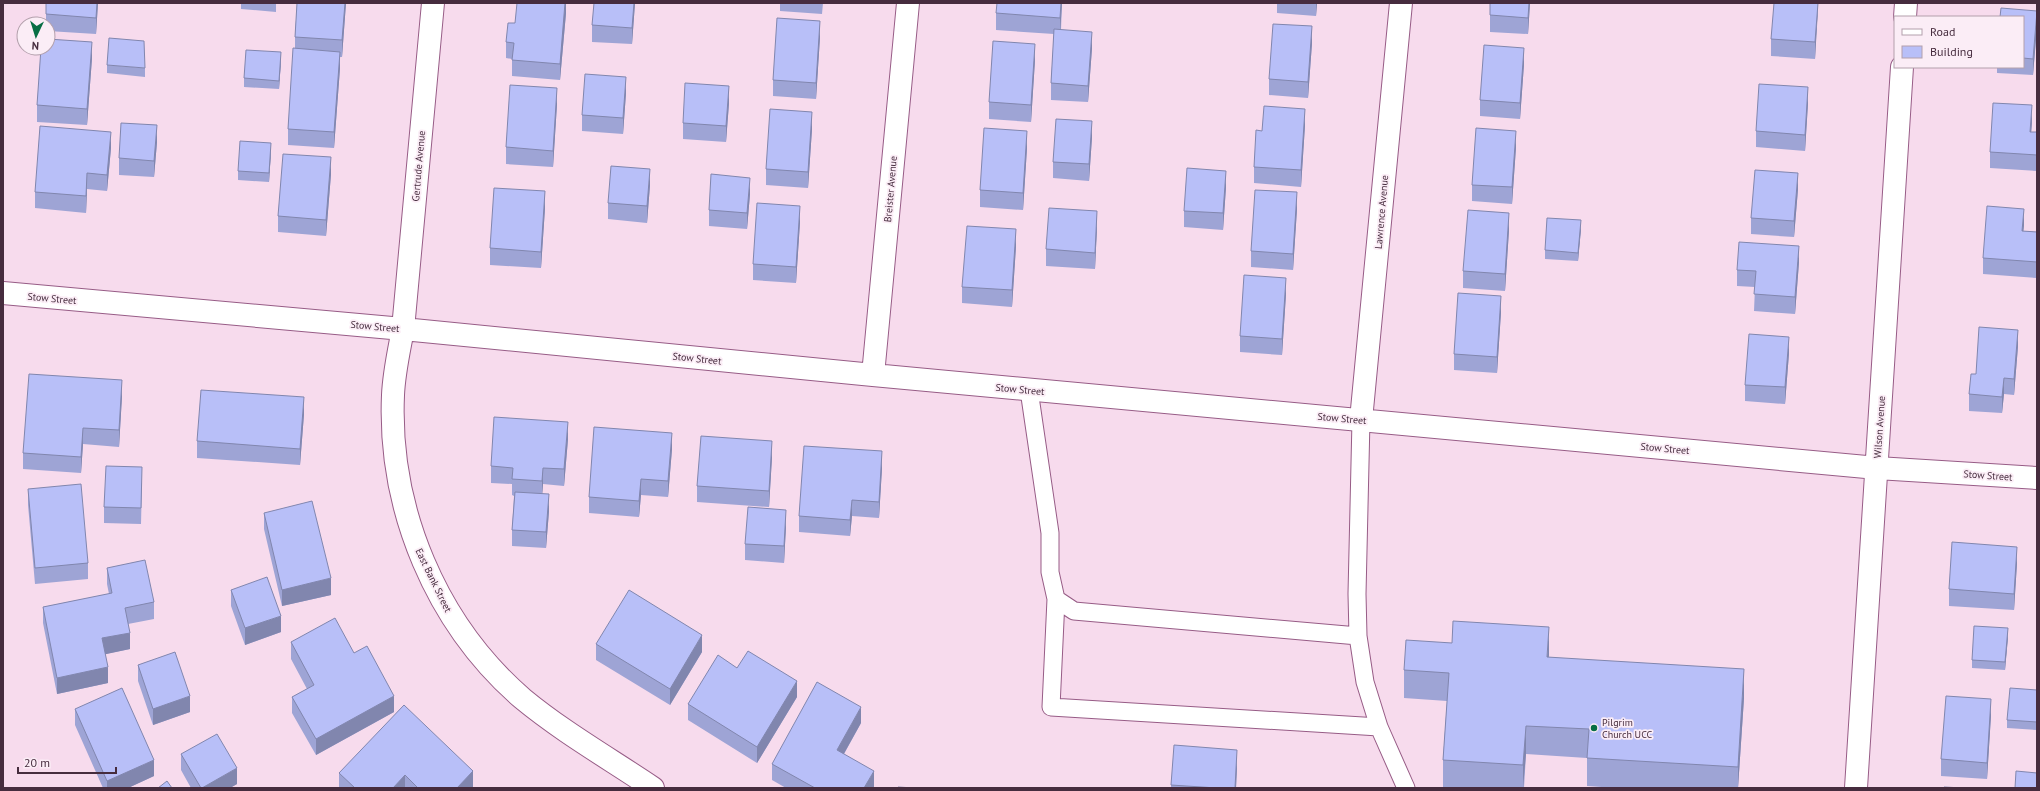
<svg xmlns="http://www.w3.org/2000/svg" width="2040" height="791" viewBox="0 0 2040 791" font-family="'PT Sans',sans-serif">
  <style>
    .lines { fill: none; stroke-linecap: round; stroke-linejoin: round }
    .service-casing { stroke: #975c86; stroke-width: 19 }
    .minor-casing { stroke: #975c86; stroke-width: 24 }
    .service { stroke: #fff; stroke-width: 17 }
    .minor { stroke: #fff; stroke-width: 22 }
    .wall { fill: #9ea4d5 }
    .shaded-wall { fill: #8186ae }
    .building { fill: #b8bff8; stroke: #8186ae }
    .poi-dot { fill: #076e44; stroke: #fbedf6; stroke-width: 1.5 }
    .labels { text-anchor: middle; stroke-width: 3.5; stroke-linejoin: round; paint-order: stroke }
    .street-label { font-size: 10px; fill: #462c3e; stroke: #fbedf6 }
    .poi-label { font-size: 10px; fill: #462c3e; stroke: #fbedf6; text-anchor: start }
  </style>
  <rect width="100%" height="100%" fill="#f7dbed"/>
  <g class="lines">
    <defs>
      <path id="service" d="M1029 390 1050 533V572L1056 599 1074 611 1358 636
        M1361 420 1357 594 1358 636 1365 682 1379 727 1406 788
        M1056 599 1051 707 1379 727"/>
      <path id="minor" d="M433 3 403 329C399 351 394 372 393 395 388 509 436 624 523 699 563 732 610 759 653 788
        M1905 17 1906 3
        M3 293 403 329 873 375 1877 468 2037 478
        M873 375 908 3
        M1361 420 1401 3
        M1856 788 1902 67"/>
    </defs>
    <use href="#service" class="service-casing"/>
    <use href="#minor" class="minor-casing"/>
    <use href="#service" class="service"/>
    <use href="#minor" class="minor"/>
  </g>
  <path class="wall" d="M98 3 96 34 48 31V24H46V14Z
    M241 3H276V12L241 9Z
    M297 3H346L342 57H340V68L334 148 288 145V129L295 49V37Z
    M566 3V13L560 80 512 76V59L506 58V42L515 23Z
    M635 3 632 44 592 42V25Z
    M780 3H823L822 14 780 11Z
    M1062 3 1061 30 1092 48 1088 102 1051 100V83L1054 34 996 30V13Z
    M1277 3H1317L1316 16 1277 13Z
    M1490 3H1530L1528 34 1490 32Z
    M1818 3 1815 59 1771 56V39Z
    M2023 17 2037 27 2033 75 1997 73V67H2023Z
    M820 37 816 99 773 96V80Z
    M1312 43 1308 98 1269 95V79Z
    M92 58 87 125 37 122V105Z
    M1035 60 1031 122 989 119V102Z
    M281 61 279 89 244 87V78Z
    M1524 64 1520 119 1480 116V100Z
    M107 65 145 68V77L107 73Z
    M626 93 623 134 582 131V115Z
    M729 103 726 142 683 139V123Z
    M1808 103 1805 151 1756 147V131Z
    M557 104 553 167 506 164V147Z
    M2032 122 2031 132H2037V171L1990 168V152Z
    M1305 125 1301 187 1254 183V167L1262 131Z
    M812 129 808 188 766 185V169Z
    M1092 137 1089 181 1053 178V162Z
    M157 142 154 177 119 175V158Z
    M1516 147 1512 204 1472 201V185Z
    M111 148 107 191 87 189 86 213 35 208V192Z
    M1027 148 1023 210 980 207V190Z
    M271 152 269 182 238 180V171Z
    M331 174 326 236 278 232V216Z
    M650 185 647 223 608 219V203Z
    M1226 187 1223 230 1184 227V211Z
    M1798 189 1794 237 1751 234V218Z
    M750 194 747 229 709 226V210Z
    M545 208 541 268 490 265V248Z
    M1297 209 1293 270 1251 267V251Z
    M800 222 796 283 753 280V264Z
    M2024 225 2023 231 2037 232V278L1983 274V258Z
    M1097 227 1095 269 1046 266V249Z
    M1581 229 1578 261 1545 259V250Z
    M1509 230 1505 291 1463 288V271Z
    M1016 246 1012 307 962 303V287Z
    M1799 262 1795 314 1754 311 1755 287 1737 286V270Z
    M1286 294 1282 355 1240 352V336Z
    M1501 312 1497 373 1454 370V354Z
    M2018 346 2014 395 2004 394 2002 413 1969 411V394L1976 374Z
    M1789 353 1785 404 1745 401V385Z
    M122 396 119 447 83 444 81 473 23 469V453Z
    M304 414 300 465 197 458V441Z
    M568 439 564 486 543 484 542 494 549 511 546 548 512 546V530L514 496 512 495V484L491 483V466Z
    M672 449 668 497 641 495 639 517 589 513V497Z
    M772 457 769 507 697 502V486Z
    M882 468 879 518 852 516 850 536 799 532V516Z
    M142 483 141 524 104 523V507Z
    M28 489 88 563V579L35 584 28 505Z
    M264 513 331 595 282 606 264 529Z
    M786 526 784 563 745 560V544Z
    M2017 563 2014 610 1949 606V589Z
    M107 568 154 602V619L128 624 130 649 105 654 108 683 57 694 43 623V607L109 594 107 584Z
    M231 590 281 632 245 645 231 606Z
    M2008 637 2005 670 1972 668V660Z
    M291 642 354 653 394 712 316 755 292 713V697L307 689 291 659Z
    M596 644 702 652 670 705 596 660Z
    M1549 657 1744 698 1738 788H1616L1587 786V758L1526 754 1524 788H1443V760L1447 701 1404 698V670Z
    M138 665 190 712 153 725 138 681Z
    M737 668 797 697 757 763 688 720V704Z
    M2037 690V730L2007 728V720Z
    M75 709 154 776 128 788H103L75 725Z
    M1991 715 1987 779 1941 776V759Z
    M861 723 844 754 874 787 873 788H786L772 780V764Z
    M181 754 237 784 230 788H191L181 770Z
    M1237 766 1236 788H1171V785Z
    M473 771V788H339V773Z"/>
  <path class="shaded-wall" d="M97 3H98L96 34V18Z
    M345 3H346L342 57V40Z
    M565 3H566V13L560 80V64Z
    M634 3H635L632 44V28Z
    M1061 3H1062L1060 34V18Z
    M1316 3H1317L1316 16Z
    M1529 3H1530L1528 34V18Z
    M1818 3V10L1815 59V42Z
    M2037 11V27L2033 75V59Z
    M820 21V37L816 99V83Z
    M1312 26V43L1308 98V82Z
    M1092 32V48L1088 102V86Z
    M92 42V58L87 125V109Z
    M1035 44V60L1031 122V105Z
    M1524 48V64L1520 119V103Z
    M281 52V61L279 89V81Z
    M340 52V68L334 148V132Z
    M626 77V93L623 134V118Z
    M729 86V103L726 142V126Z
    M1808 87V103L1805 151V135Z
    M557 88V104L553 167V151Z
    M2032 105V122L2030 148V132Z
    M1305 109V125L1301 187V170Z
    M812 112V129L808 188V172Z
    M1092 121V137L1089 181V164Z
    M157 125V142L154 177V161Z
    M1027 131V148L1023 210V193Z
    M1516 131V147L1512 204V187Z
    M111 132V148L107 191V175Z
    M271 143V152L269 182V173Z
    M331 157V174L326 236V220Z
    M650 169V185L647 223V206Z
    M1226 171V187L1223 230V213Z
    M87 173V189L86 213V196Z
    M1798 173V189L1794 237V221Z
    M750 178V194L747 229V213Z
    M545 191V208L541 268V252Z
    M1297 192V209L1293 270V254Z
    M800 206V222L796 283V267Z
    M2024 209V225L2022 247V231Z
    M1097 211V227L1095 269V253Z
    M1509 213V230L1505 291V274Z
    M1581 220V229L1578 261V253Z
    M1016 229V246L1012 307V290Z
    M1799 246V262L1795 314V297Z
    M1286 278V294L1282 355V339Z
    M1501 296V312L1497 373V357Z
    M2018 330V346L2014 395V379Z
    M1789 337V353L1785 404V387Z
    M2004 378V394L2002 413V397Z
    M122 380V396L119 447V430Z
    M304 397V414L300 465V449Z
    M568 422V439L564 486V469Z
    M83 428V444L81 473V457Z
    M672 433V449L668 497V481Z
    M772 441V457L769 507V491Z
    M882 451V468L879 518V502Z
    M543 468V484L542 498V481Z
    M641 479V495L639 517V501Z
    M549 494V511L546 548V532Z
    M852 500V516L850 536V520Z
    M786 510V526L784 563V546Z
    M2017 547V563L2014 610V594Z
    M331 578V595L282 606V590Z
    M281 616V632L245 645V628Z
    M1549 627V655L1547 686V657Z
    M2008 628V637L2005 670V662Z
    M130 633V649L102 655V638Z
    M702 635V652L670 705V689Z
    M108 667V683L57 694V678Z
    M1744 669V698L1738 788V767Z
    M797 681V697L757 763V747Z
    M190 696V712L153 725V709Z
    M394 696V712L316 755V739Z
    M1991 699V715L1987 779V763Z
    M861 707V723L837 766V750Z
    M1526 726V754L1523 788V765Z
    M1237 750V766L1236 788H1235Z
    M154 760V776L128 788H107V781Z
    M237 768V784L230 788H202Z
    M473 771V788H457Z
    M874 771V787L873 788H864Z
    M405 775V788H393Z"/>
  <path class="building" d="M46 3H97L96 18 46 14Z
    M297 3H345L342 40 295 37Z
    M517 3H565L560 64 512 60 514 43 506 42 508 23H515Z
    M594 3H634L632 28 592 25Z
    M997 3H1061L1060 18 996 13Z
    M1490 3H1529L1528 18 1490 15Z
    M1774 3H1818L1815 42 1771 39Z
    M2001 8 2037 11 2033 59 2023 58V17H2000Z
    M777 18 820 21 816 83 773 80Z
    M1273 24 1312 26 1308 82 1269 79Z
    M1054 29 1092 32 1088 86 1051 83Z
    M109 38 144 41 145 68 107 65Z
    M48 39 92 42 87 109 37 105 41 48H48Z
    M993 41 1035 44 1031 105 989 102Z
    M1484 45 1524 48 1520 103 1480 100Z
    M293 48 340 52 334 132 288 129Z
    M246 50 281 52 279 81 244 78Z
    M585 74 626 77 623 118 582 115Z
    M685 83 729 86 726 126 683 123Z
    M1759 84 1808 87 1805 135 1756 131Z
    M510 85 557 88 553 151 506 147Z
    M1993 103 2032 105 2030 132H2037V155L1990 152Z
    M1264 106 1305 109 1301 170 1254 167 1256 130 1262 131Z
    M770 109 812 112 808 172 766 169Z
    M1056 119 1092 121 1089 164 1053 162Z
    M121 123 157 125 154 161 119 158Z
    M40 126 111 132 107 175 87 173 86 196 35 192Z
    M984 128 1027 131 1023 193 980 190Z
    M1476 128 1516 131 1512 187 1472 185Z
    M240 141 271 143 269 173 238 171Z
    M283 154 331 157 326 220 278 216Z
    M611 166 650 169 647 206 608 203Z
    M1187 168 1226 171 1223 213 1184 211Z
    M1755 170 1798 173 1794 221 1751 218Z
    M711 174 750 178 747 213 709 210Z
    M494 188 545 191 541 252 490 248Z
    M1255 190 1297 192 1293 254 1251 251Z
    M757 203 800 206 796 267 753 264Z
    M1987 206 2024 209 2022 231 2037 232V262L1983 258Z
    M1049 208 1097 211 1095 253 1046 249Z
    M1468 210 1509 213 1505 274 1463 271Z
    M1547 218 1581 220 1578 253 1545 250Z
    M967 226 1016 229 1012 290 962 287Z
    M1739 242 1799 246 1795 297 1754 294 1756 271 1737 270Z
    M1244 275 1286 278 1282 339 1240 336Z
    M1458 293 1501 296 1497 357 1454 354Z
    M1979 327 2018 330 2014 379 2004 378 2002 397 1969 394 1971 374H1976Z
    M1749 334 1789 337 1785 387 1745 385Z
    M29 374 122 380 119 430 83 428 81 457 23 453Z
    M201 390 304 397 300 449 197 441Z
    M494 417 568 422 564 469 543 468 542 481 512 479 513 468 491 466Z
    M594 427 672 433 668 481 641 479 639 501 589 497Z
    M701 436 772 441 769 491 697 486Z
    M804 446 882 451 879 502 852 500 850 520 799 516Z
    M106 466 142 467 141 508 104 507Z
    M81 484 88 563 35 568 28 489Z
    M515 492 549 494 546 532 512 530Z
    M312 501 331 578 282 590 264 513Z
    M748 507 786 510 784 546 745 544Z
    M1952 542 2017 547 2014 594 1949 589Z
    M145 560 154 602 125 608 130 633 102 638 108 667 57 678 43 607 112 593 107 568Z
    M267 577 281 616 245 628 231 590Z
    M629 590 702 635 670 689 596 644Z
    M335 618 354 653 367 646 394 696 316 739 292 697 314 685 291 642Z
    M1453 621 1549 627 1547 657 1744 669 1738 767 1587 758 1589 729 1526 726 1523 765 1443 760 1449 673 1404 670 1406 640 1452 643Z
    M1974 626 2008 628 2005 662 1972 660Z
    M748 651 797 681 757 747 688 704 718 655 737 668Z
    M175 652 190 696 153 709 138 665Z
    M817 682 861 707 837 750 874 771 864 788H815L772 764Z
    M122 688 154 760 107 781 75 709Z
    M2010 688 2037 690V722L2007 720Z
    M1946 696 1991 699 1987 763 1941 759Z
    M404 705 473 771 457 788H418L405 775 393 788H355L339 773Z
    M217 734 237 768 202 788H201L181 754Z
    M1174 745 1237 750 1235 788H1217L1171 785Z
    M2016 771 2037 773V788H2015Z
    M167 781 172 788H158Z
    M898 787 914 788H898Z
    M1944 787 1963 788H1944Z"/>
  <circle class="poi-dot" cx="1594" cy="728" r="4"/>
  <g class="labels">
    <g class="street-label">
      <text transform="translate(418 166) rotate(-85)" y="4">Gertrude Avenue</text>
      <text transform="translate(890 189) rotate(-85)" y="4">Breister Avenue</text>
      <text transform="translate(1381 212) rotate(-85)" y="4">Lawrence Avenue</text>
      <text transform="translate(52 298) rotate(5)" y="4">Stow Street</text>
      <text transform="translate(375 326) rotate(5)" y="4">Stow Street</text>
      <text transform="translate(697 358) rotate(6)" y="4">Stow Street</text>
      <text transform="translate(1020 389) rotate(5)" y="4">Stow Street</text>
      <text transform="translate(1342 418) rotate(5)" y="4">Stow Street</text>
      <text transform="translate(1879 427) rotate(-86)" y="4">Wilson Avenue</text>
      <text transform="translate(1665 448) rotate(5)" y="4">Stow Street</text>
      <text transform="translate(1988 475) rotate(4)" y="4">Stow Street</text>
      <text transform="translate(434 580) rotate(64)" y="4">East Bank Street</text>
    </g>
    <g class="poi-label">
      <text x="1602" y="726">Pilgrim<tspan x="1602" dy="12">Church UCC</tspan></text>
    </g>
  </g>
  <rect width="2040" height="791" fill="none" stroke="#462c3e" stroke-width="8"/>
  <rect x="1894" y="16" width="130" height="52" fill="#fbedf6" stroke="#b3a0ac"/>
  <rect x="1902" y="29" width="20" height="6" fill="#ffffff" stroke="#b3a0ac"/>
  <text x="1930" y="36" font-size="12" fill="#462c3e">Road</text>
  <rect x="1902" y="46" width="20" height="12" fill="#b8bff8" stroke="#b3a0ac"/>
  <text x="1930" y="56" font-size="12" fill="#462c3e">Building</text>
  <g transform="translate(36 36) rotate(184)"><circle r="19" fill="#fbedf6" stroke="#b3a0ac"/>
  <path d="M0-3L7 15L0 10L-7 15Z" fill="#076e44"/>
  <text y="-6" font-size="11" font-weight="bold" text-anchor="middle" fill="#462c3e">N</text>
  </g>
  <path d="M18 767v6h98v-6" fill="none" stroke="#462c3e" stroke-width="2"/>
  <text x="24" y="767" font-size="12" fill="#462c3e" stroke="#fbedf6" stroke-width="3" paint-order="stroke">20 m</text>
</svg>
